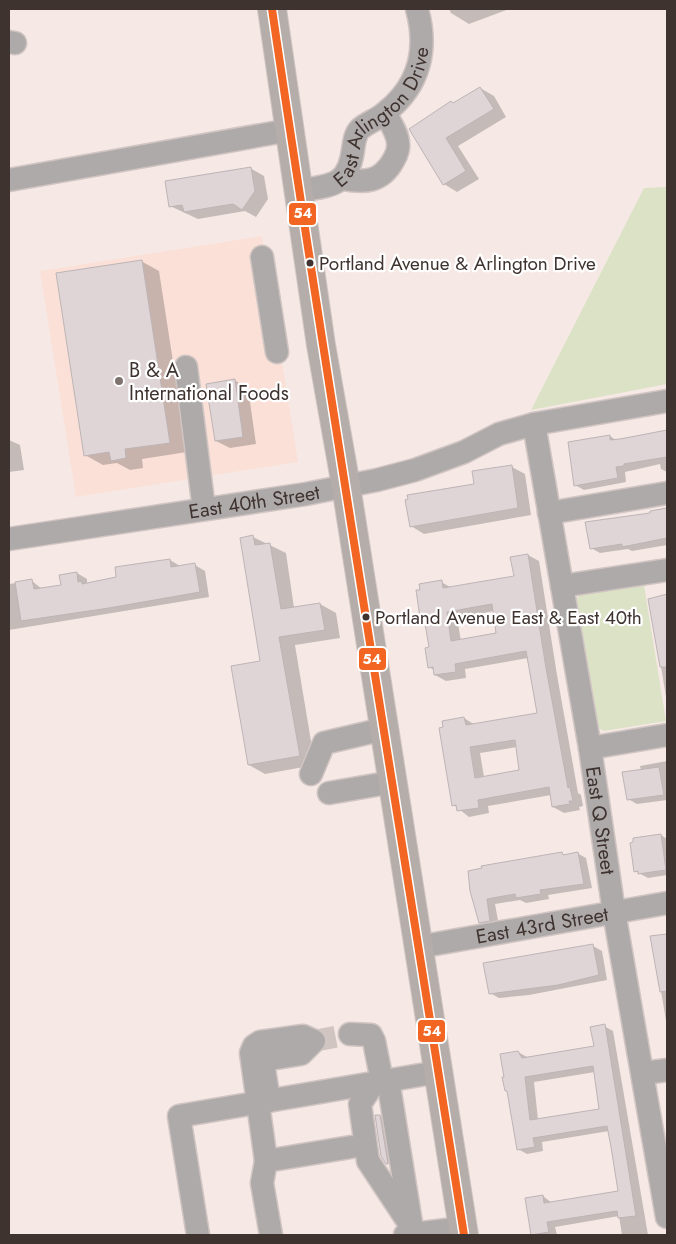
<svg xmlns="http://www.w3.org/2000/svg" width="676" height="1244" viewBox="0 0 676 1244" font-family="Jost,sans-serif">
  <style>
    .built { fill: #fae0d7 }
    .green { fill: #dce2c6 }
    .shadow { fill: #0003; fill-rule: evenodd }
    .building { fill: #dfd4d6; stroke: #beb4b6; fill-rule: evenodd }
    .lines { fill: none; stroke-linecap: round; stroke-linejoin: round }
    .minor-tunnel { stroke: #d1c5c1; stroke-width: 22; stroke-dasharray: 22 11; stroke-linecap: butt }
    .minor-casing { stroke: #d0c5c2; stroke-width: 25 }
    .major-casing { stroke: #d0c5c2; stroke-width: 30 }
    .minor { stroke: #afaaaa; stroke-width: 22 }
    .major { stroke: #b5adaa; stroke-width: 28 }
    .bus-1-casing { stroke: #fff; stroke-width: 11 }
    .bus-1 { stroke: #f26522; stroke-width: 8 }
    .bus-dot { fill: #3e332f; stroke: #fff; stroke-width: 2 }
    .poi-dot { fill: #7e736f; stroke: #fff; stroke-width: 2 }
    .labels { text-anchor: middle; stroke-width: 4.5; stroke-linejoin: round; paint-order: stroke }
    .bus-label { font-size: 19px; fill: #3e332f; stroke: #fff; text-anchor: start }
    .street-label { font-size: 20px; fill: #3e332f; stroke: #fff }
    .poi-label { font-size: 20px; fill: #3e332f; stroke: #fff; text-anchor: start }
    .line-badge { stroke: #fff; stroke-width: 2 }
    .badge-label { font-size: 14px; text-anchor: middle; font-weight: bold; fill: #fff }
  </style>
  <rect width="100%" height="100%" fill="#f6e9e5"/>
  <path class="built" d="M262 236 298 462 76 497 40 271Z"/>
  <path class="green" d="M667 187V384L531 410 644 188Z
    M643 579 666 721 604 731 598 728 595 720 574 603 580 594Z"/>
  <path class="shadow" d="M449 9H509L469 24 451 13Z
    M480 88 494 96 506 117 458 146 479 179 457 192 444 184 410 130Z
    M250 168 264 176 268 199 256 217 245 211 198 219 170 206Z
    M141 261 159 271 187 452 142 459 143 468 130 470 117 463 103 465 85 455Z
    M234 380 248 388 256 444 230 448 216 441Z
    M667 431V472L661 469 660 464 625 472 626 482 584 490 575 485 610 436 617 441Z
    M9 440 20 445 24 470 9 472Z
    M512 467 525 474 531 515 424 534 411 526 475 485Z
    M667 509V545L632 551 628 549 600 553 591 548 651 514V512Z
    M253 537 286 553 294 608 320 604 336 613 340 638 295 645 315 765 265 774 249 765 262 662Z
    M528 555 539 561 557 675 578 793 581 795 583 806 579 807 580 810 564 813 553 807 551 795 488 806 489 813 469 817 454 805 464 718 475 725 538 714 528 658 465 669 466 678 446 681 435 675 434 670 429 667 430 648 426 620 422 618 441 582 452 588 515 577 512 558ZM494 611 498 634 461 641 457 618ZM517 747 520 771 484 777 480 753Z
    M170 560 180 566 195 565 205 571 209 597 9 630V584L32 581 42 589 62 586 77 573 87 579V584L118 578Z
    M667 596V703L650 600Z
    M667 761V800L637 804 628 799 641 770 640 766Z
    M661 835 667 839V875L648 878 635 871Z
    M577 853 586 858 592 888 548 895 549 899 526 903 520 900 495 904 499 926 489 927 480 922 471 890Z
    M667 935V1027L652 937Z
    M593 946 602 951 607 980 529 995 499 998 490 993Z
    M604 1026 613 1031 648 1235H622L619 1216 555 1227 557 1235H532L526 1199 543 1196 552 1203 620 1192 609 1131 542 1142 543 1151 527 1154 518 1149 508 1092 506 1091 518 1052 527 1057 595 1047ZM595 1072 601 1110 538 1120 534 1082Z
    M380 1116 389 1121 396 1168 387 1163Z"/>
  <path class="building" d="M480 87 494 109 446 138 466 171 443 185 409 129 451 101 453 103Z
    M251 167 255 191 242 210 233 204 184 212 182 205 169 207 165 181Z
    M142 260 170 443 125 449 126 458 111 461 109 452 84 456 56 273Z
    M235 379 243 437 215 441 206 384Z
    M667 430V457L624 464V466L616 467 618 478 574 486 568 442 610 435V440L620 439Z
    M512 465 518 508 410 527 405 500 408 499 407 495 474 484 472 471Z
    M667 508V538L622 547V544L590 549 585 522 650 513V511Z
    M253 535 255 545 270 543 281 609 320 603 325 630 279 637 300 756 248 765 231 666 260 661 240 538Z
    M528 554 546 668 568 788 570 787 573 801H569L570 804 552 807 549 787 478 800 479 808 457 811 456 805 452 806 439 728 443 727 442 721 464 717 466 725 537 713 526 651 455 664 456 672 434 675 433 667 428 668 425 648 429 647 424 618H420L416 590H420L419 584 442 580 443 588 514 576 510 557ZM492 604 496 633 451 641 447 612ZM515 740 519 770 475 778 470 747Z
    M170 559 171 567 195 563 200 592 109 608 21 621 15 582 32 579 34 589 61 585 59 575 77 572 78 582 82 581V584L116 577 115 567Z
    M667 594V667H660L648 599Z
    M659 767 664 795 627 800 622 772Z
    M661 834 666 870 638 874V871L634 872 630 843 633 842V838Z
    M562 852 563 855 578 852 584 884 540 890 541 894 516 898 515 894 487 899 490 921 479 923 470 891 468 871 482 868 481 866Z
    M667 934V991L660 992 650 936Z
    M593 944 599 975 558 985 489 994 483 963Z
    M605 1024 636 1216 618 1218 617 1211 547 1222 549 1232 531 1235 525 1198 543 1195 544 1203 618 1191 611 1147 607 1126 533 1138 535 1147 517 1150 507 1091H505L502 1077H504L500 1054 518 1051 522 1058 594 1046 590 1027ZM593 1066 599 1109 530 1120 525 1077Z
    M375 1115H380L388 1164H386L381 1156Z"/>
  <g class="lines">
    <path class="minor-tunnel" d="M314 1041 350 1034"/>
    <defs>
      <g id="minor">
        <path d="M9 42 15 43"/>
        <path d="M343 179C365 183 381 182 393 161 396 156 399 148 398 142 397 132 390 122 385 113"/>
        <path d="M9 180 290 130"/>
        <path id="s1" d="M299 191C331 185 348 187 353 150 354 143 355 134 360 129 368 122 379 119 386 112 420 85 428 49 417 9"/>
        <path d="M262 257 277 352"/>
        <path d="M186 367 204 509"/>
        <path id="s2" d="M534 424 590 748 614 912 667 1217"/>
        <path d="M549 513 667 493"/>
        <path id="s3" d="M9 539 306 494 377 480 415 470 464 452 499 434 534 424 667 401"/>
        <path d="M562 586 667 570"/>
        <path d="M590 748 667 735"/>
        <path d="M311 774 324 743 384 729"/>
        <path d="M329 793 393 782"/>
        <path id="s4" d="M418 947 667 903"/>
        <path d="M350 1034 371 1035 374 1041 382 1081"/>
        <path d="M644 1073 667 1070"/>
        <path d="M388 1080 411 1223"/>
        <path d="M374 1083 360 1104 368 1161 411 1226"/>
        <path d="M269 1101 264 1069 266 1063 270 1059 301 1054 314 1041 303 1036 260 1042 254 1046 251 1053 266 1161 351 1147"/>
        <path d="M266 1161 262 1183 271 1235"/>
        <path d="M198 1235 179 1116 438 1072"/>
        <path d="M405 1235 463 1228"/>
      </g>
      <path id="major" d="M272 9 321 345 346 486 464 1235"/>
    </defs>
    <use href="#minor" class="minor-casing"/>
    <use href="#major" class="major-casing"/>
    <use href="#minor" class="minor"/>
    <use href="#major" class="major"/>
    <defs>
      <path id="bus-1" d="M272 9C332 418 400 826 464 1235"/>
    </defs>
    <use href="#bus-1" class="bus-1-casing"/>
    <use href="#bus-1" class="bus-1"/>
  </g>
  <g class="bus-dot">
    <circle cx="310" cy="263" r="4.5"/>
    <circle cx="366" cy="617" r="4.5"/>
  </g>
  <circle class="poi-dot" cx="119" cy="381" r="5"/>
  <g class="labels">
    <g class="bus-label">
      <text x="319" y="270">Portland Avenue &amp; Arlington Drive</text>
      <text x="375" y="624">Portland Avenue East &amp; East 40th</text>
    </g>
    <g class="street-label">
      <text dy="7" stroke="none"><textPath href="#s1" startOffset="122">East Arlington Drive</textPath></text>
      <text dy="7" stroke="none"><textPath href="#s3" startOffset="248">East 40th Street</textPath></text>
      <text dy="7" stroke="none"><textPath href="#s2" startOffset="402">East Q Street</textPath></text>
      <text dy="7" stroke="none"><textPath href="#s4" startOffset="126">East 43rd Street</textPath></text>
    </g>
    <g class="poi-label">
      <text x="129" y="377">B &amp; A<tspan x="129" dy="23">International Foods</tspan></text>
    </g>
  </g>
  <g class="line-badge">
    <rect x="288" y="202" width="29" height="24" rx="5" fill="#f26522"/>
    <rect x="358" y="647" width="29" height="24" rx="5" fill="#f26522"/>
    <rect x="417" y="1019" width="29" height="24" rx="5" fill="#f26522"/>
  </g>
  <g class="badge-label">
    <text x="303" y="218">54</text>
    <text x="372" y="664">54</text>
    <text x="432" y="1036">54</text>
  </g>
  <rect width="676" height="1244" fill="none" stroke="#3e332f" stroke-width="20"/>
</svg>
